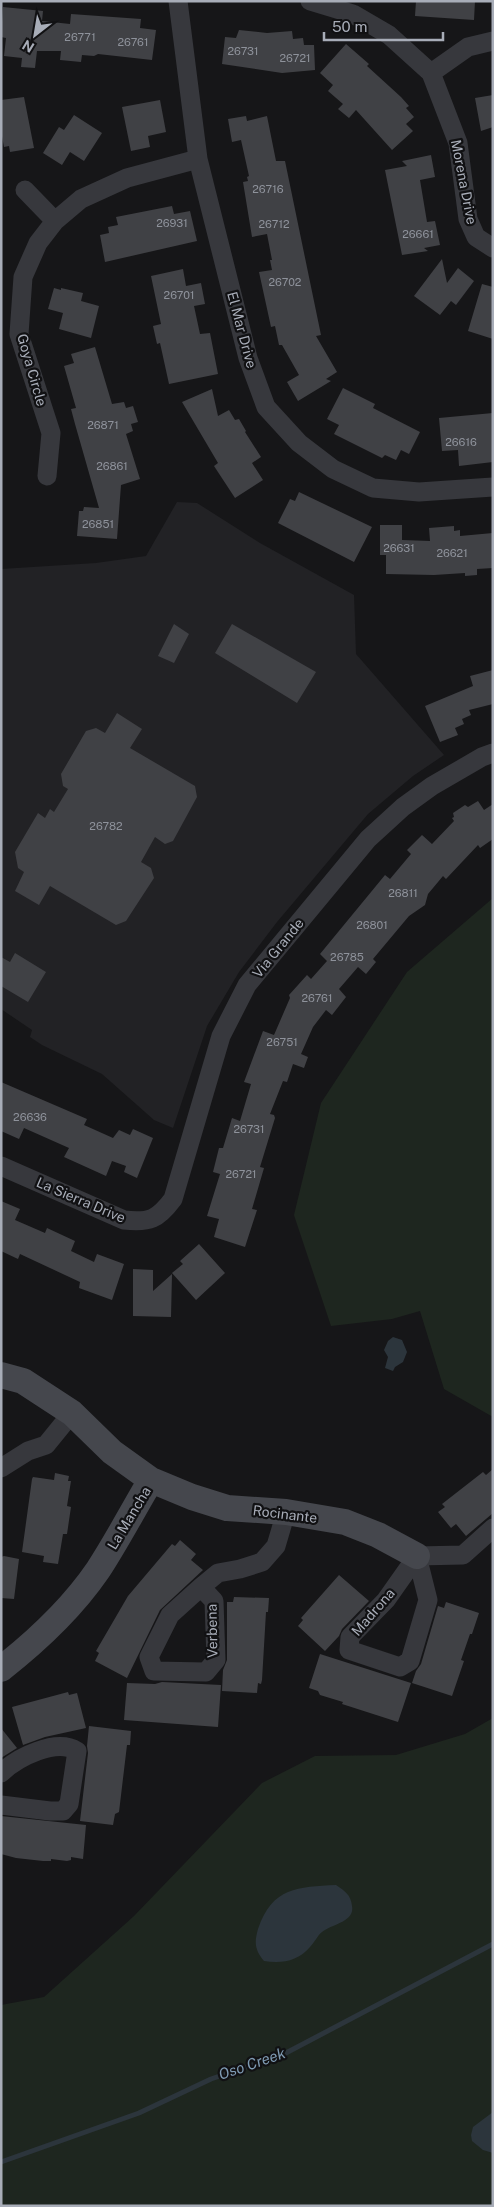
<svg xmlns="http://www.w3.org/2000/svg" width="494" height="2207" viewBox="0 0 494 2207" font-family="'Public Sans',sans-serif">
  <style>
    .built { fill: #222225 }
    .green { fill: #1e261f }
    .water { fill: #2c353c }
    .lines { fill: none; stroke-linecap: round; stroke-linejoin: round }
    .stream { stroke: #2c353c; stroke-width: 5 }
    .building { fill: #404145 }
    .street { stroke: #37383d; stroke-width: 19 }
    .secondary { stroke: #45474d; stroke-width: 26 }
    .labels { text-anchor: middle; stroke-width: 4.5; stroke-linejoin: round; paint-order: stroke }
    .number-label { font-size: 11px; fill: #8e929b }
    .street-label { font-size: 14px; fill: #a8adb8; stroke: #111113 }
    .water-label { font-size: 15px; font-style: italic; fill: #7f9bb3; stroke: #111113 }
  </style>
  <rect width="100%" height="100%" fill="#161618"/>
  <path class="built" d="M177 502 197 503 260 543 354 595 356 654 444 755 413 776 368 814 277 922 239 972 207 1026 173 1128 154 1120 102 1074 42 1045 30 1037 32 1030 1 1009V569L96 563 146 556Z"/>
  <path class="green" d="M493 898V1417L444 1389 420 1311 392 1319 331 1326 294 1215 321 1103 407 972Z
    M493 1718V2206H1V2005L44 1997 134 1916 262 1783 315 1756 396 1755 465 1734Z"/>
  <path class="water" d="M393 1337 402 1340 407 1352 403 1362 395 1367 393 1371 385 1368 388 1357 384 1350 388 1341Z
    M336 1885C345 1891 351 1895 352 1906 355 1922 332 1924 322 1932 317 1936 315 1942 310 1947 298 1961 282 1964 264 1961 255 1950 254 1943 258 1929 272 1887 298 1887 336 1885Z
    M493 2112V2153L483 2150 472 2141 471 2135 473 2127Z"/>
  <g class="lines">
    <path class="stream" d="M1 2162 139 2113 211 2079 284 2054 493 1944"/>
  </g>
  <path class="building" d="M416 1H475L474 20 415 16Z
    M3 7 43 11 42 21 70 24 71 14 141 19 140 28 156 30 152 60 98 54 94 56 82 55 81 62 60 60 61 51H37L35 68 21 67 22 58 4 56 6 38 1 37Z
    M239 30 267 33 292 31 293 39 303 38 304 45H314L315 70 282 73 222 64 225 37 236 38Z
    M346 44 369 64 367 66 401 97 409 106 406 108 414 117 406 124 413 131 392 150 356 110 349 118 338 109 343 104 328 91 333 85 320 73Z
    M493 95V127L481 131 475 98Z
    M24 97 34 148 10 152 9 146 4 147 1 131V100Z
    M160 100 166 132 148 136 150 147 131 151 122 107Z
    M74 115 102 133 84 161 70 152 62 165 43 153 59 127 64 130Z
    M246 116 247 121 267 116 276 161H285L321 335 316 336 337 372 326 379 331 381 298 401 287 382 299 375 282 345H279L275 326 271 327 259 272 272 270 270 260H272L267 234 252 237 243 182 248 181 247 177 249 176 241 140 232 142 228 119Z
    M431 155 435 177 420 180 427 222 435 221 440 245 424 248 428 251 402 255 385 170 407 166 402 161Z
    M172 206 174 214 190 211 197 241 105 262 100 235 109 233 108 227 118 225 116 217Z
    M442 259 447 283 458 268 474 281 456 305 451 301 440 315 414 296Z
    M183 269 186 286 201 283 205 304 194 306 200 334 210 333 218 374 169 384 160 343 157 344 153 326 161 324 151 276Z
    M482 284 493 287V339L468 331Z
    M54 288 61 290V288L83 293 81 301 99 306 91 338 59 329 63 313 48 309Z
    M95 347 112 404 124 402 126 408 133 406 138 422 131 424 133 431 126 434 140 479 121 485 117 539 77 536 79 511H83L84 507 99 508 75 424 71 409 76 408 64 366 74 363 71 354Z
    M343 388 375 404 373 408 420 432 409 454 401 450 396 460 385 455 382 458 334 434 339 425 327 419Z
    M212 389 218 416 229 410 235 420 239 419 246 431 245 432 261 457 252 463 263 480 235 498 214 466 218 463 182 402Z
    M493 413V462L459 466 458 450 442 451 439 418Z
    M299 492 372 527 354 562 278 523 290 499 295 501Z
    M380 525H402V540L430 541 429 528 454 526V531L460 530V536L493 533V568L477 569V575L465 576V573L434 575 386 574V555H380Z
    M174 624 189 634 174 663 158 656Z
    M232 624 316 672 297 703 215 653Z
    M493 670V704L469 710 471 715 462 719 464 724 455 728 458 735 440 742 425 706 473 686 470 676Z
    M117 713 142 729 130 748 195 786 197 797 173 841 165 844 155 837 141 862 151 868 154 878 126 921 116 925 50 886 39 905 15 891 24 872 18 868 15 852 38 813 45 818 50 809 54 812 68 789 63 786 61 774 86 731 96 728 105 733Z
    M478 801 484 810 493 804V839L480 848 478 845 446 879 443 876 428 894 425 905 409 916 373 959 376 962 366 974 358 967 339 989 346 997 332 1015 326 1010 313 1027 301 1054 308 1057 304 1068 293 1064 287 1082 283 1081 270 1114 274 1115 275 1118 260 1167 264 1168 252 1209 257 1210 245 1247 214 1237 219 1219 207 1216 220 1174 213 1172 219 1148H223L232 1118 240 1121 251 1084 244 1082 263 1031 274 1035 290 998 289 995 307 975 311 979 327 961 320 954 385 875 390 879 411 854 407 850 422 835 432 844 454 821 452 818 454 817 453 813 465 805 468 807Z
    M15 953 46 972 28 1002 1 986V957L10 962Z
    M1 1082 87 1119 84 1125 113 1138 119 1130 130 1135 133 1129 153 1138 137 1178 124 1172 126 1166 112 1161 106 1176 64 1157 69 1148 24 1128 19 1139 1 1131Z
    M1 1201 20 1209 15 1220 45 1233 47 1228 75 1241 71 1251 94 1262 97 1254 124 1264 112 1300 79 1288 80 1282 20 1254 18 1259 1 1251Z
    M199 1244 225 1273 196 1300 172 1273 183 1264 180 1261Z
    M133 1269 153 1270V1291L172 1274 171 1317 133 1316Z
    M493 1469V1513L466 1536 456 1524 451 1528 438 1512 445 1507 442 1504 483 1472 486 1475Z
    M55 1473 69 1476 68 1481H71L67 1506 71 1507 67 1534H63L58 1564 43 1562 44 1556 22 1552 32 1479 33 1477 54 1480Z
    M180 1540 196 1554 191 1560 203 1570 160 1610 127 1678 95 1661 99 1653 96 1651 128 1596 172 1544 175 1546Z
    M4 1556 19 1559 14 1599 1 1598V1557Z
    M339 1575 369 1601 342 1629 339 1636 325 1651 298 1626 303 1620 301 1618Z
    M234 1597 269 1598 268 1612H266L262 1680 261 1684 258 1683 257 1693 222 1691 223 1670 227 1660V1602H233Z
    M446 1602 479 1613 472 1634H470L461 1660 464 1661 452 1696 412 1683 416 1671 421 1664 438 1606 444 1608Z
    M320 1654 411 1683 398 1722 342 1704 343 1702 320 1695 318 1691 309 1688Z
    M162 1682 221 1685 218 1727 124 1720 127 1683 155 1684Z
    M68 1692 69 1695 77 1693 86 1728 45 1737 23 1745 12 1707Z
    M89 1726 131 1731 130 1745H127L119 1812 115 1814 113 1825 80 1821 88 1753 87 1746Z
    M1 1728 17 1748 1 1758Z
    M1 1816 86 1825 83 1859 71 1857V1860L67 1861 51 1859V1861H43L16 1858 1 1854Z"/>
  <g class="lines">
    <path class="street" d="M178 1 198 159 248 358 266 407 299 443 333 469 373 488 419 492 493 487
      M310 1 353 14 389 35 431 73 458 143 468 219 476 237 493 248
      M431 73 468 47 493 41
      M25 190 55 221
      M47 476 51 433 19 334 23 277 38 243 55 221 81 199 127 178 198 159
      M1 1166 124 1220C150 1223 158 1219 173 1199L221 1036 247 985 368 839 403 807 432 786 482 757 493 753
      M1 1468 28 1451 46 1445 72 1413
      M417 1556 428 1600 410 1661 400 1667 349 1650 350 1637 386 1600Z
      M417 1556 463 1555 493 1528
      M201 1587 214 1601 216 1660 206 1672 154 1671 149 1657 170 1615 201 1587 218 1573 240 1569 262 1562 276 1546 286 1512
      M1 1773C18 1757 56 1738 77 1751L69 1804 63 1811H50L1 1805"/>
    <path class="secondary" d="M1 1375 23 1381 72 1413 112 1452 151 1480 192 1497 227 1508 286 1512 345 1522 378 1535 417 1556
      M1 1669C38 1640 72 1608 98 1570 117 1541 133 1510 151 1480"/>
  </g>
  <g class="labels">
    <g class="number-label">
      <text x="80" y="41">26771</text>
      <text x="133" y="46">26761</text>
      <text x="243" y="55">26731</text>
      <text x="295" y="62">26721</text>
      <text x="268" y="193">26716</text>
      <text x="172" y="227">26931</text>
      <text x="274" y="228">26712</text>
      <text x="418" y="238">26661</text>
      <text x="285" y="286">26702</text>
      <text x="179" y="299">26701</text>
      <text x="103" y="429">26871</text>
      <text x="461" y="446">26616</text>
      <text x="112" y="470">26861</text>
      <text x="98" y="528">26851</text>
      <text x="399" y="552">26631</text>
      <text x="452" y="557">26621</text>
      <text x="106" y="830">26782</text>
      <text x="403" y="897">26811</text>
      <text x="372" y="929">26801</text>
      <text x="347" y="961">26785</text>
      <text x="317" y="1002">26761</text>
      <text x="282" y="1046">26751</text>
      <text x="30" y="1121">26636</text>
      <text x="249" y="1133">26731</text>
      <text x="241" y="1178">26721</text>
    </g>
    <g class="street-label">
      <text transform="translate(464 182) rotate(79)" y="5">Morena Drive</text>
      <text transform="translate(242 330) rotate(75)" y="5">El Mar Drive</text>
      <text transform="translate(32 370) rotate(74)" y="5">Goya Circle</text>
      <text transform="translate(278 948) rotate(-51)" y="5">Via Grande</text>
      <text transform="translate(81 1200) rotate(23)" y="5">La Sierra Drive</text>
      <text transform="translate(285 1514) rotate(7)" y="5">Rocinante</text>
      <text transform="translate(129 1518) rotate(-59)" y="5">La Mancha</text>
      <text transform="translate(373 1612) rotate(-49)" y="5">Madrona</text>
      <text transform="translate(212 1631) rotate(-91)" y="5">Verbena</text>
    </g>
    <g class="water-label">
      <text transform="translate(252 2064) rotate(-19)" y="5">Oso Creek</text>
    </g>
  </g>
  <rect width="494" height="2207" fill="none" stroke="#a8adb8" stroke-width="5"/>
  <g transform="translate(35 35) rotate(211)" stroke="#111113" stroke-width="4" paint-order="stroke">
  <path d="M0-4L9 19L0 12L-9 19Z" fill="#a8adb8"/>
  <text y="-8" font-size="14" font-weight="bold" text-anchor="middle" fill="#a8adb8">N</text>
  </g>
  <path d="M324 32v8h119v-8" fill="none" stroke="#a8adb8" stroke-width="2.5"/>
  <text x="332" y="32" font-size="15" fill="#a8adb8" stroke="#111113" stroke-width="4" paint-order="stroke">50 m</text>
</svg>
